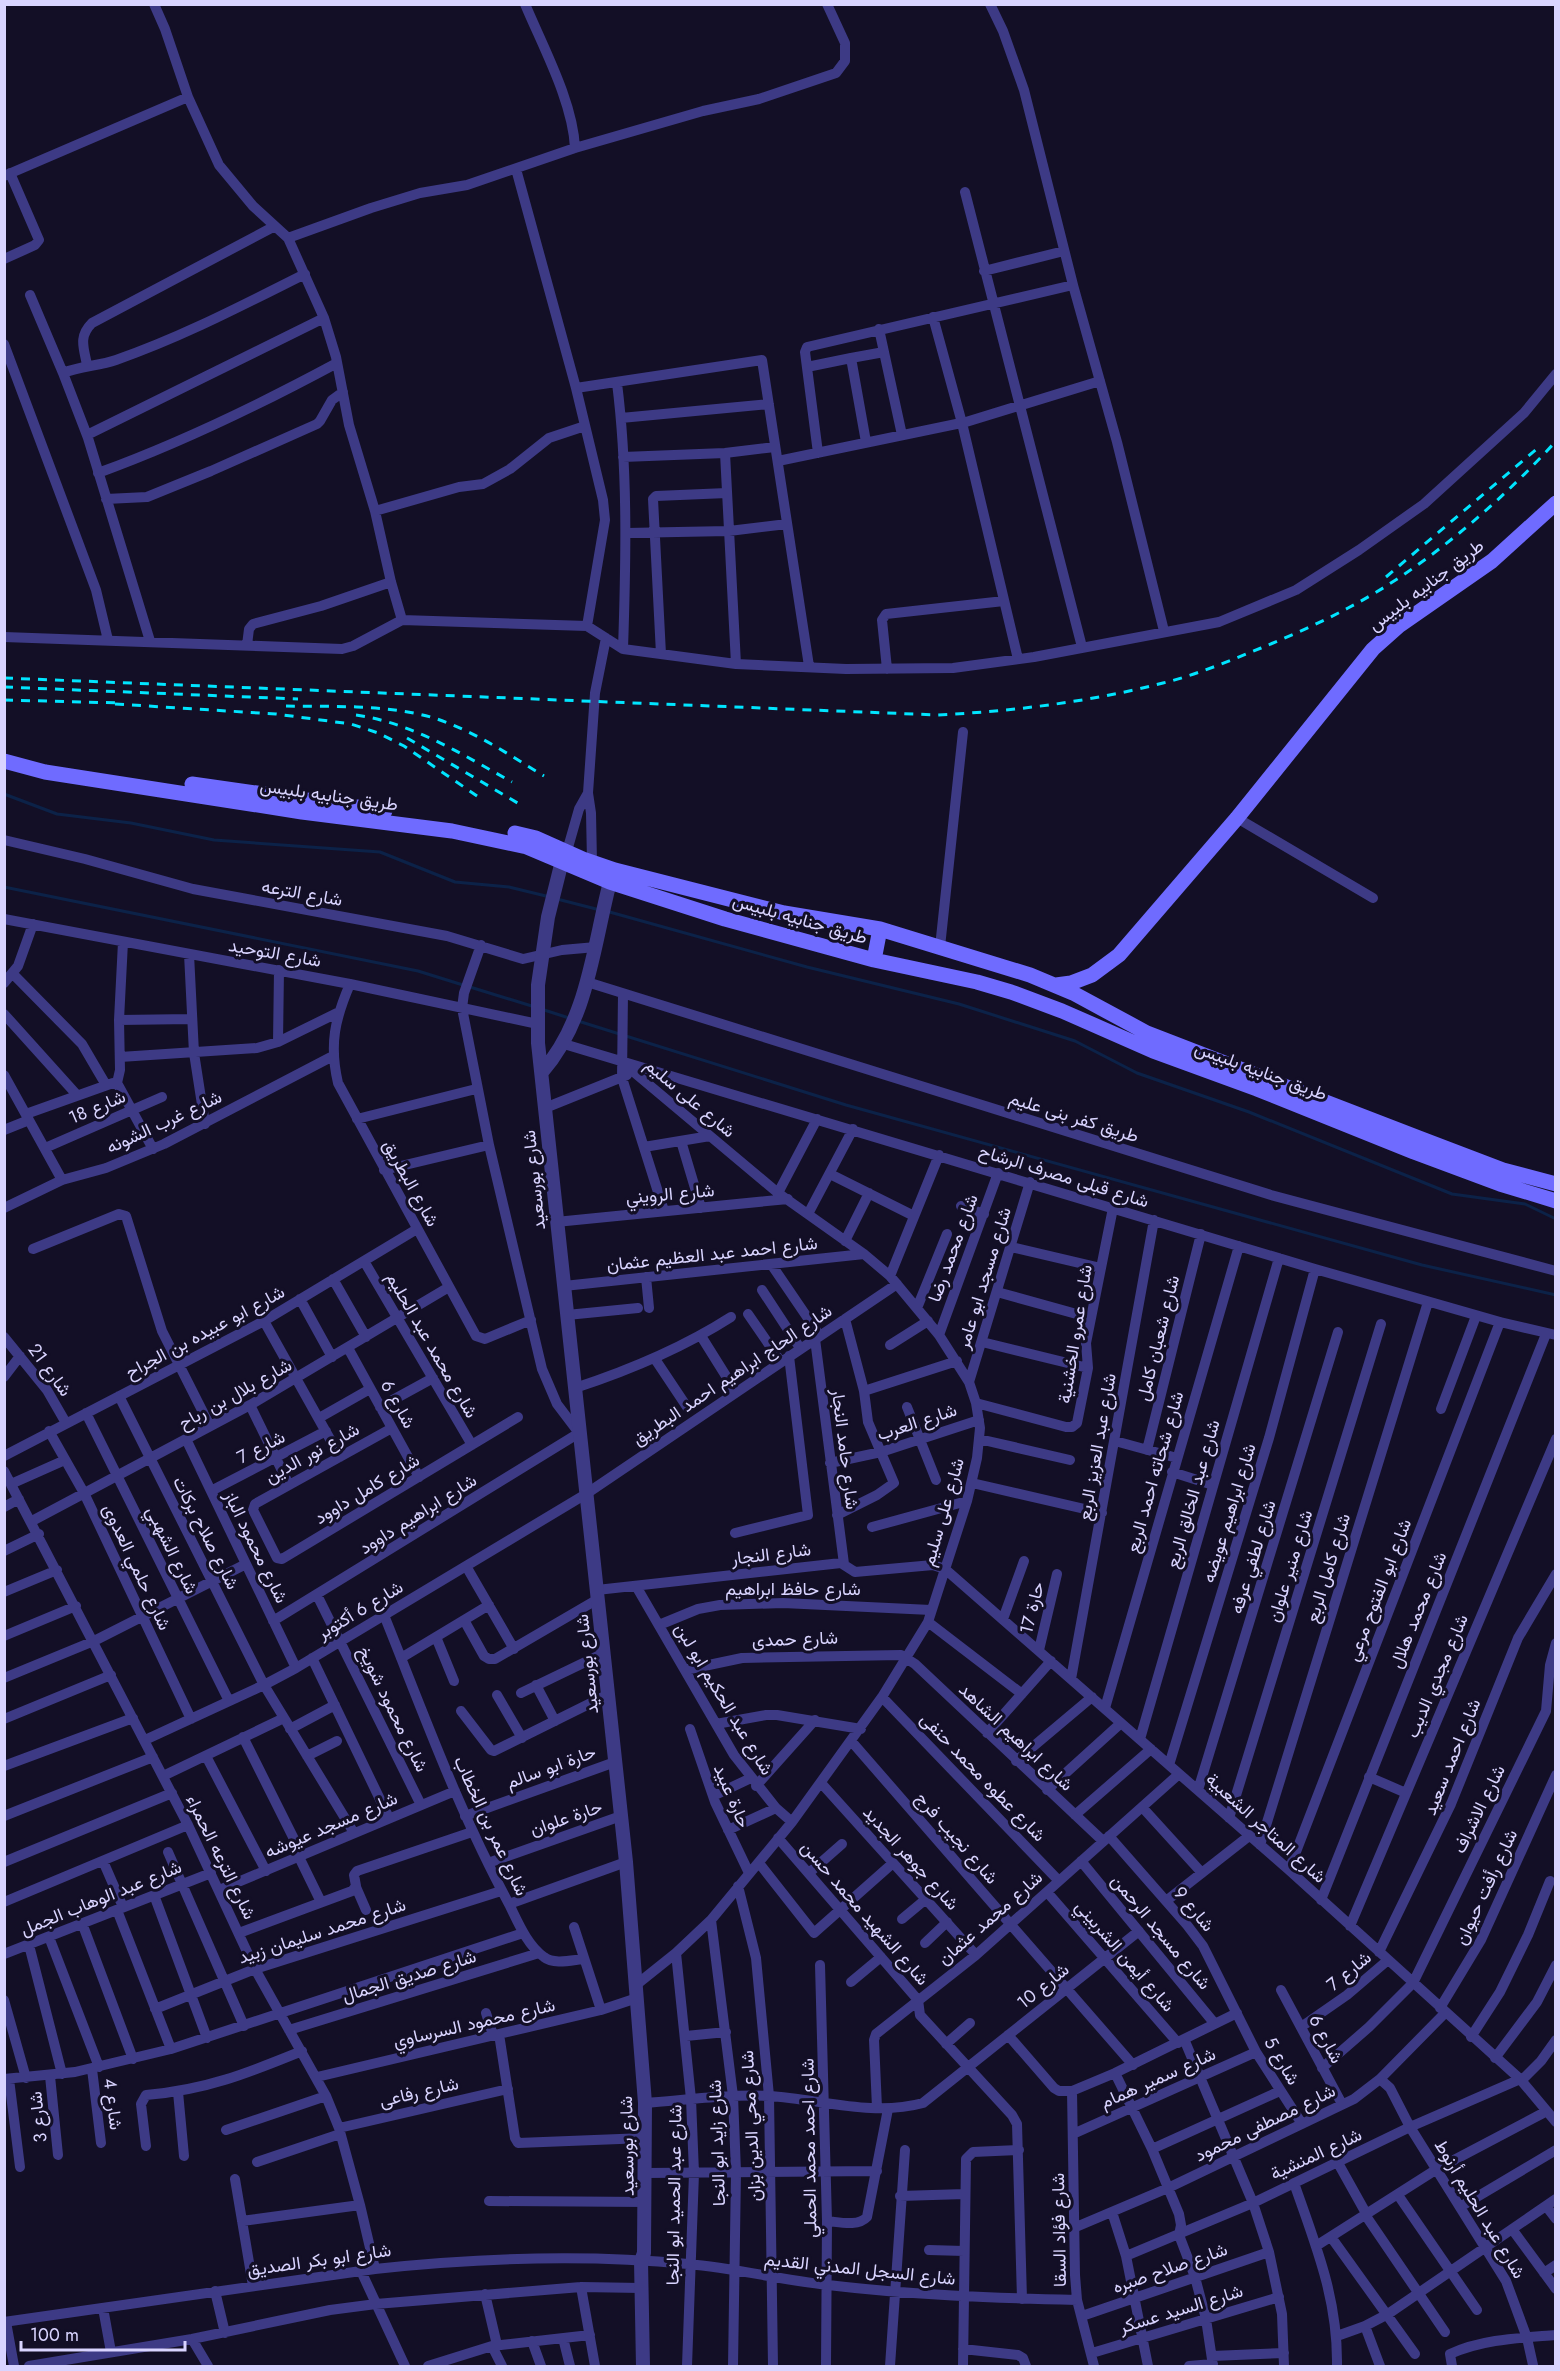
<svg xmlns="http://www.w3.org/2000/svg" width="1560" height="2371" viewBox="0 0 1560 2371" font-family="Jost,Vazirmatn,sans-serif">
  <style>
    .lines { fill: none; stroke-linecap: round; stroke-linejoin: round }
    .stream { stroke: #0c2248; stroke-width: 3 }
    .minor { stroke: #3d3a85; stroke-width: 10 }
    .tertiary { stroke: #3d3a85; stroke-width: 14 }
    .secondary { stroke: #6f6bff; stroke-width: 15 }
    .rail { stroke: #00e5ff; stroke-width: 3; stroke-dasharray: 9 8; stroke-linecap: butt }
    .labels { text-anchor: middle; stroke-width: 6; stroke-linejoin: round; paint-order: stroke }
    .street-label { font-size: 18px; fill: #d9d4ff; stroke: #130f26 }
  </style>
  <rect width="100%" height="100%" fill="#130f26"/>
  <g class="lines">
    <path class="stream" d="M4 794 57 814 131 823 214 840 380 852 455 882 509 887 550 897
      M4 887 418 971 463 985
      M557 899 600 910
      M606 911 807 967 959 1004 1075 1041 1137 1073 1249 1112 1452 1194 1525 1204 1556 1219
      M470 987 535 1007
      M541 1009 569 1018
      M578 1021 846 1105 1422 1265 1556 1295"/>
    <path class="minor" d="M525 4C543 47 573 102 575 148
      M990 4 1003 31 1024 90 1073 285 1117 442 1164 631
      M516 169 576 388 603 500 605 520 587 626
      M4 176 188 97
      M965 192 1082 647
      M288 238 371 208 420 193 467 185 575 148 703 111 759 99 836 73 845 61V43L827 4
      M4 259 35 245 39 240 10 173
      M984 271 1064 251
      M30 295 63 373
      M933 317 962 423 1018 659
      M879 329 902 435
      M4 344 96 590 108 640
      M851 358 884 352
      M87 365C84 348 78 337 92 323L275 226
      M807 367 851 358 866 442
      M576 388 762 360 809 666
      M621 418 769 404
      M87 435 324 318
      M725 453 736 664
      M818 453 805 352 807 347 1073 285
      M623 457 725 453 775 447
      M778 461 966 422 1100 381
      M98 473C181 443 259 405 337 363
      M106 499 147 497 211 471 317 424 320 421 332 400 343 392
      M375 511 459 487 483 484 510 469 549 438 585 426
      M626 533 729 531 787 524
      M402 620 587 626 623 649C626 560 628 471 617 383
      M4 637 342 649 353 646 402 620 391 582 375 511 349 425 336 357 324 318 288 238 253 206 219 165 188 97 165 29 154 4
      M150 641 88 438 63 373C80 366 99 366 116 360 182 337 243 305 305 274
      M247 645 249 629 253 624 321 606 391 582
      M623 649 736 664 846 669 953 668 1034 657 1219 622 1296 590 1359 550 1424 504 1524 413 1556 374
      M661 654 653 499 656 496 727 493
      M887 669 882 620 886 614 1004 601
      M1237 818 1373 898
      M4 840 85 859 193 889 447 936 523 959 562 950 596 947
      M567 851 579 809 588 793
      M592 862 591 813 588 793 595 693 606 638
      M4 919 350 984 538 1024
      M123 942 119 1020 120 1070 117 1083 153 1149
      M940 947 963 732
      M189 954 194 1053 205 1124
      M13 974 82 1044 106 1085
      M587 982 1271 1195 1556 1271
      M4 983 18 966 33 924
      M350 984C335 1019 329 1044 338 1083L476 1336 485 1339 531 1320
      M623 994 622 1078 664 1211
      M4 1014 77 1095
      M119 1020 192 1019
      M278 1042 279 970
      M564 1044 1315 1269 1500 1322 1556 1335
      M120 1057 257 1048 278 1042 337 1013
      M623 1063 778 1193 864 1254 890 1276 939 1335 969 1382 976 1403 980 1428 977 1458 967 1501 928 1622 882 1697 792 1822 711 1920 676 1953 636 1985
      M4 1075 62 1180
      M545 1108 627 1075
      M26 1114 113 1083
      M357 1119 476 1089
      M4 1130 29 1120
      M681 1141 701 1208
      M644 1147 710 1136
      M45 1148 162 1097
      M384 1170 489 1145
      M830 1174 914 1216
      M778 1193 817 1119
      M961 1206 984 1214
      M4 1208 62 1180 106 1168 164 1144 333 1056
      M808 1214 853 1129
      M556 1222 788 1199
      M845 1241 869 1193
      M1011 1247 1101 1268
      M33 1249 119 1214 126 1216 162 1331 210 1426
      M364 1261 472 1445
      M771 1264 820 1336
      M890 1276 939 1155
      M646 1277 649 1308
      M333 1279 366 1337
      M564 1286 864 1254
      M762 1290 800 1348
      M997 1292 1091 1318
      M300 1299 332 1357
      M917 1308 947 1234
      M748 1314 781 1362
      M567 1315 638 1308
      M264 1321 340 1457
      M939 1335 998 1173
      M701 1336 736 1392
      M4 1337 47 1390 66 1423
      M815 1339 844 1564
      M982 1342 1088 1368
      M890 1345 928 1321
      M348 1348 419 1477
      M655 1359 687 1407
      M4 1377 20 1356
      M969 1382 1030 1182
      M575 1388C630 1370 681 1349 731 1317
      M864 1391 957 1361
      M119 1396 264 1685 354 1833
      M976 1403 1066 1427H1072L1077 1423 1088 1368 1086 1343 1113 1208
      M250 1405 289 1485
      M380 1407 433 1378
      M907 1407 936 1480
      M1441 1409 1476 1316
      M86 1413 229 1701
      M319 1418 370 1389
      M392 1428 255 1504 253 1510 277 1558 282 1559 518 1417
      M49 1431 84 1493 191 1719
      M186 1439 296 1668
      M979 1439 1070 1460
      M1115 1441 1177 1458
      M1147 1450 1201 1234
      M4 1456 264 1321 417 1229
      M830 1463 881 1452 979 1420
      M4 1471 188 1825 255 1969 326 2096 339 2128 360 2205 375 2269
      M1172 1472 1213 1485
      M972 1483 1102 1513
      M11 1484 65 1460
      M211 1491 326 1431
      M4 1507 19 1499
      M837 1515 877 1495 894 1483 868 1422 864 1391 845 1319
      M32 1521 250 1405 449 1287
      M872 1527 967 1501
      M735 1533 808 1515 789 1356
      M4 1551 39 1534
      M466 1566 514 1649
      M636 1586 734 1755 776 1808 792 1822
      M597 1590 841 1563 855 1572 933 1565 945 1569 1289 1870 1520 2079 1556 2122
      M4 1592 57 1570
      M317 1595 421 1805
      M384 1615C423 1712 459 1812 509 1904 518 1922 527 1945 544 1957 554 1965 572 1960 584 1959
      M1003 1619 1024 1561
      M464 1620 484 1656 489 1659H495L598 1599
      M273 1621 579 1433 557 1404 542 1369 489 1145 462 1008 464 993 481 945
      M928 1622 1022 1694
      M659 1625 698 1609 720 1605 783 1603 931 1610
      M4 1636 76 1606
      M436 1637 454 1681
      M1039 1650 1057 1574
      M312 1658 389 1818
      M401 1658 489 1605
      M685 1670 742 1658 901 1655 915 1664 1103 1841
      M4 1678 94 1641 246 1564
      M1071 1679 1154 1220
      M536 1685 555 1721
      M521 1693 604 1653
      M497 1695 522 1738
      M882 1697 1059 1881
      M1105 1708 1239 1246
      M461 1711 491 1750 494 1751 609 1694
      M4 1719 111 1675
      M716 1724 766 1715H777L861 1729
      M290 1729 335 1705
      M690 1729 715 1802 749 1873
      M987 1733 1051 1661
      M243 1737 302 1855
      M1140 1739 1279 1258
      M145 1740 264 1685 296 1668 586 1494 897 1284
      M852 1742 1133 2065
      M206 1756 266 1871
      M307 1756 337 1741
      M1016 1761 1092 1697
      M1169 1765 1269 1438 1315 1269
      M4 1766 133 1718
      M163 1776 284 1718
      M1369 1777 1406 1793
      M822 1784 976 1955
      M756 1786 815 1720
      M1047 1790 1121 1723
      M1198 1790 1338 1332
      M713 1796 751 1778
      M1142 1807 1202 1873
      M1075 1815 1151 1749
      M4 1816 153 1757
      M465 1816 615 1762
      M1229 1818 1381 1324
      M728 1830 776 1808
      M1109 1836 1187 1925 1203 1946 1256 2052 1302 2124
      M778 1838 918 2000 920 2015 1012 2115 1017 2124 1022 2299
      M1260 1845 1428 1302
      M168 1852 244 2026
      M299 1857 321 1902
      M103 1861 123 1907
      M1081 1861 1215 2024
      M4 1862 172 1793
      M488 1863 621 1816
      M759 1863 814 1933 893 1863
      M1289 1870 1500 1322
      M809 1873 842 1844
      M738 1886 756 1958 769 2096 773 2366
      M356 1887 366 1910
      M219 1890 455 1791
      M1047 1892 1178 2043
      M154 1895 207 2038
      M1321 1900 1546 1334
      M1166 1901 1249 1836
      M4 1902 188 1825
      M509 1904 626 1862
      M117 1910 171 2049
      M902 1919 926 1899
      M711 1920 733 2096 736 2172 733 2366
      M82 1923 133 2059
      M1350 1926 1556 1439
      M574 1927 601 2010
      M239 1933 352 1891 356 1886 354 1875 357 1871 472 1832
      M49 1937 99 2067
      M925 1943 947 1922
      M29 1945 62 2074
      M1379 1952 1451 1804 1518 1638 1556 1574
      M676 1953 691 2099 694 2173 687 2366
      M4 1954 211 1873
      M820 1965 827 2221 826 2366
      M851 1982 881 1957
      M1281 1990 1342 2104
      M4 2000 26 2078
      M1440 2008 1481 1940 1556 1775
      M155 2009 255 1969 501 1891
      M486 2013 493 2035
      M1301 2027 1347 1995 1388 1960
      M289 2030 539 1953
      M499 2034 515 2138 518 2143 645 2138
      M1008 2035 1054 2088 1059 2091H1072L1115 2073 1237 2013
      M686 2036 726 2032
      M1471 2037 1500 1992 1528 1935 1550 1881
      M1184 2039 1253 2203 1269 2252 1282 2314 1284 2366
      M946 2044 970 2023
      M1495 2058 1537 2002 1556 1965
      M1322 2068 1369 2027 1413 1983 1546 1711 1550 1665 1556 1643
      M92 2069 101 2143
      M1115 2073 1152 2149 1179 2214 1181 2225 1179 2235 1195 2277 1206 2319 1213 2366
      M50 2076 58 2155
      M317 2077 601 2010 637 1998
      M4 2079 75 2072 171 2049 523 1933
      M9 2079 20 2167
      M1380 2079 1390 2088 1410 2127 1506 2281 1527 2338 1533 2365
      M1072 2091 1075 2275 1077 2300 1094 2366
      M178 2092 184 2156
      M645 2103C686 2100 728 2094 769 2096 820 2099 872 2117 923 2103L1139 1931
      M877 2108 874 2040 876 2034 976 1955 1179 1774
      M339 2128 508 2089
      M226 2130 326 2096
      M1073 2134 1256 2052
      M146 2146 141 2104 146 2095C206 2090 248 2073 302 2051
      M1152 2149 1280 2091
      M257 2162 340 2134
      M1338 2163 1367 2215
      M646 2173 877 2171
      M235 2179 253 2286
      M1294 2183C1316 2246 1338 2299 1337 2366
      M1398 2195 1477 2310
      M900 2196 965 2194
      M489 2201 646 2202
      M1546 2206 1556 2219
      M1460 2207 1556 2150
      M1112 2212 1126 2256 1148 2366
      M1366 2216 1445 2332
      M242 2221 360 2205
      M827 2221C839 2222 858 2227 867 2217L888 2109
      M1076 2227 1168 2188 1354 2099 1380 2079 1445 2013
      M1512 2229 1556 2289
      M1331 2237 1415 2354
      M1316 2246 1437 2169 1547 2111
      M929 2250 964 2251
      M1126 2256 1253 2203 1410 2127 1525 2077 1541 2061 1556 2040
      M361 2271 405 2366
      M1544 2273 1556 2265
      M581 2287 595 2366
      M215 2291 225 2333
      M485 2294 497 2345
      M103 2308 111 2352
      M1082 2316 1269 2252
      M4 2322 375 2269C478 2258 584 2254 688 2264 735 2268 781 2280 828 2285 911 2295 994 2298 1077 2300
      M6 2322 14 2366
      M1365 2326 1380 2366
      M1337 2336 1365 2326 1388 2314 1556 2199
      M563 2338 570 2366
      M192 2339 208 2366
      M532 2341 541 2366
      M492 2346 502 2366
      M963 2349 1018 2355 1023 2358 1026 2366
      M1092 2353 1279 2297
      M1212 2356 1284 2353
      M29 2366 192 2339 330 2310 376 2304 581 2287 641 2288
      M428 2366 492 2346 590 2335
      M890 2366 905 2150
      M963 2366 966 2159 973 2152 1019 2150
      M1189 2366 1213 2364
      M1452 2366 1450 2354C1483 2339 1520 2338 1556 2335"/>
    <path class="tertiary" d="M562 861 548 917 538 985V1043L626 1862 645 2103 644 2253 641 2261 643 2366
      M542 1072C588 1020 593 947 610 882"/>
    <path class="secondary" d="M4 761 45 772 302 812 452 831 527 847 610 882 725 919 874 960 977 982 1011 992 1062 1011 1153 1051 1257 1089 1414 1152 1500 1184 1556 1201
      M192 784 385 811
      M515 833 536 838 583 859 615 870 784 913 880 929 1030 975 1073 993 1147 1033 1419 1138 1503 1170 1556 1184
      M874 960 880 929
      M1056 985 1071 983 1092 975 1119 955 1237 818 1373 649 1400 625 1492 561 1556 503"/>
    <path class="rail" d="M1386 577 1539 447
      M4 678 938 715C1014 711 1089 702 1163 683 1196 675 1229 661 1261 648 1290 636 1320 623 1348 608 1423 569 1499 504 1556 441
      M4 687 298 699
      M4 700 121 703
      M115 704 276 714 351 724 378 733 404 746 480 798
      M286 706C334 707 387 704 434 718 474 731 508 754 544 776
      M356 715C413 723 463 755 512 782
      M407 738 521 805"/>
  </g>
  <g class="labels">
    <g class="street-label">
      <text transform="translate(1426 585) rotate(-37)" y="6">طريق جنابيه بلبيس</text>
      <text transform="translate(329 795) rotate(8)" y="6">طريق جنابيه بلبيس</text>
      <text transform="translate(302 893) rotate(10)" y="6">شارع الترعه</text>
      <text transform="translate(800 919) rotate(16)" y="6">طريق جنابيه بلبيس</text>
      <text transform="translate(275 953) rotate(10)" y="6">شارع التوحيد</text>
      <text transform="translate(1261 1071) rotate(20)" y="6">طريق جنابيه بلبيس</text>
      <text transform="translate(690 1098) rotate(40)" y="6">شارع على سليم</text>
      <text transform="translate(97 1107) rotate(-23)" y="6">شارع 18</text>
      <text transform="translate(1074 1117) rotate(17)" y="6">طريق كفر بنى عليم</text>
      <text transform="translate(164 1122) rotate(-25)" y="6">شارع غرب الشونه</text>
      <text transform="translate(1064 1176) rotate(17)" y="6">شارع قبلى مصرف الرشاح</text>
      <text transform="translate(534 1180) rotate(-96)" y="6">شارع بورسعيد</text>
      <text transform="translate(411 1183) rotate(61)" y="6">شارع البطريق</text>
      <text transform="translate(670 1194) rotate(-5)" y="6">شارع الرويني</text>
      <text transform="translate(953 1248) rotate(-70)" y="6">شارع محمد رضا</text>
      <text transform="translate(712 1254) rotate(-6)" y="6">شارع احمد عبد العظيم عثمان</text>
      <text transform="translate(984 1278) rotate(-73)" y="6">شارع مسجد ابو عامر</text>
      <text transform="translate(205 1332) rotate(-28)" y="6">شارع ابو عبيده بن الجراح</text>
      <text transform="translate(1075 1334) rotate(-81)" y="6">شارع عمرو الخشنية</text>
      <text transform="translate(1158 1338) rotate(-76)" y="6">شارع شعبان كامل</text>
      <text transform="translate(432 1345) rotate(60)" y="6">شارع محمد عبد الحليم</text>
      <text transform="translate(50 1370) rotate(54)" y="6">شارع 21</text>
      <text transform="translate(732 1375) rotate(-34)" y="6">شارع الحاج ابراهيم احمد البطريق</text>
      <text transform="translate(235 1394) rotate(-29)" y="6">شارع بلال بن رباح</text>
      <text transform="translate(398 1404) rotate(61)" y="6">شارع 6</text>
      <text transform="translate(917 1422) rotate(-18)" y="6">شارع العرب</text>
      <text transform="translate(261 1447) rotate(-27)" y="6">شارع 7</text>
      <text transform="translate(1097 1447) rotate(-80)" y="6">شارع عبد العزيز الربع</text>
      <text transform="translate(845 1449) rotate(83)" y="6">شارع حامد النجار</text>
      <text transform="translate(312 1453) rotate(-29)" y="6">شارع نور الدين</text>
      <text transform="translate(1155 1472) rotate(-74)" y="6">شارع شحاته احمد الربع</text>
      <text transform="translate(367 1489) rotate(-31)" y="6">شارع كامل داوود</text>
      <text transform="translate(1193 1494) rotate(-74)" y="6">شارع عبد الخالق الربع</text>
      <text transform="translate(943 1512) rotate(-74)" y="6">شارع على سليم</text>
      <text transform="translate(1229 1513) rotate(-73)" y="6">شارع ابراهيم عويضه</text>
      <text transform="translate(418 1514) rotate(-32)" y="6">شارع ابراهيم داوود</text>
      <text transform="translate(206 1533) rotate(63)" y="6">شارع صلاح بركات</text>
      <text transform="translate(256 1547) rotate(64)" y="6">شارع محمود الباز</text>
      <text transform="translate(172 1550) rotate(64)" y="6">شارع الشهبي</text>
      <text transform="translate(771 1554) rotate(-7)" y="6">شارع النجار</text>
      <text transform="translate(1253 1557) rotate(-73)" y="6">شارع لطفي عرفه</text>
      <text transform="translate(1290 1566) rotate(-73)" y="6">شارع منير علوان</text>
      <text transform="translate(137 1567) rotate(65)" y="6">شارع حلمي العدوى</text>
      <text transform="translate(1328 1568) rotate(-73)" y="6">شارع كامل الربع</text>
      <text x="793" y="1595">شارع حافظ ابراهيم</text>
      <text transform="translate(1379 1590) rotate(-69)" y="6">شارع ابو الفتوح مرعي</text>
      <text transform="translate(1032 1608) rotate(-76)" y="6">حارة 17</text>
      <text transform="translate(360 1610) rotate(-31)" y="6">شارع 6 أكتوبر</text>
      <text transform="translate(1418 1610) rotate(-68)" y="6">شارع محمد هلال</text>
      <text transform="translate(795 1639) rotate(-2)" y="6">شارع حمدى</text>
      <text transform="translate(587 1664) rotate(-96)" y="6">شارع بورسعيد</text>
      <text transform="translate(1437 1676) rotate(-67)" y="6">شارع مجدي الديب</text>
      <text transform="translate(724 1699) rotate(59)" y="6">شارع عبد الحكيم ابو لبن</text>
      <text transform="translate(393 1709) rotate(64)" y="6">شارع محمود شويخ</text>
      <text transform="translate(1016 1737) rotate(43)" y="6">شارع ابراهيم الشاهد</text>
      <text transform="translate(1452 1757) rotate(-68)" y="6">شارع احمد سعيد</text>
      <text transform="translate(551 1767) rotate(-20)" y="6">حارة ابو سالم</text>
      <text transform="translate(983 1777) rotate(46)" y="6">شارع عطوه محمد حنفى</text>
      <text transform="translate(732 1796) rotate(67)" y="6">حارة عبيد</text>
      <text transform="translate(1479 1809) rotate(-64)" y="6">شارع الاشراف</text>
      <text transform="translate(566 1818) rotate(-19)" y="6">حارة علوان</text>
      <text transform="translate(331 1825) rotate(-23)" y="6">شارع مسجد عيوشه</text>
      <text transform="translate(491 1826) rotate(65)" y="6">شارع عمر بن الخطاب</text>
      <text transform="translate(1266 1828) rotate(42)" y="6">شارع المتاجر الشعبية</text>
      <text transform="translate(957 1838) rotate(49)" y="6">شارع نجيب فرج</text>
      <text transform="translate(221 1857) rotate(64)" y="6">شارع الترعه الحمراء</text>
      <text transform="translate(911 1858) rotate(48)" y="6">شارع جوهر الجديد</text>
      <text transform="translate(1486 1887) rotate(-65)" y="6">شارع رأفت حيوان</text>
      <text transform="translate(101 1898) rotate(-22)" y="6">شارع عبد الوهاب الجمل</text>
      <text transform="translate(1194 1909) rotate(50)" y="6">شارع 9</text>
      <text transform="translate(865 1913) rotate(49)" y="6">شارع الشهيد محمد حسن</text>
      <text transform="translate(990 1918) rotate(-41)" y="6">شارع محمد عثمان</text>
      <text transform="translate(322 1931) rotate(-18)" y="6">شارع محمد سليمان زبيد</text>
      <text transform="translate(1161 1932) rotate(50)" y="6">شارع مسجد الرحمن</text>
      <text transform="translate(1125 1956) rotate(49)" y="6">شارع أيمن الشربيني</text>
      <text transform="translate(1349 1971) rotate(-39)" y="6">شارع 7</text>
      <text transform="translate(409 1976) rotate(-17)" y="6">شارع صديق الجمال</text>
      <text transform="translate(1043 1986) rotate(-39)" y="6">شارع 10</text>
      <text transform="translate(474 2023) rotate(-13)" y="6">شارع محمود السرساوي</text>
      <text transform="translate(1326 2039) rotate(62)" y="6">شارع 6</text>
      <text transform="translate(1282 2061) rotate(60)" y="6">شارع 5</text>
      <text transform="translate(1158 2078) rotate(-24)" y="6">شارع سمير همام</text>
      <text transform="translate(419 2092) rotate(-13)" y="6">شارع رفاعى</text>
      <text transform="translate(113 2104) rotate(83)" y="6">شارع 4</text>
      <text transform="translate(38 2117) rotate(-96)" y="6">شارع 3</text>
      <text transform="translate(1265 2123) rotate(-26)" y="6">شارع مصطفى محمود</text>
      <text transform="translate(751 2126) rotate(-93)" y="6">شارع محي الدين بزان</text>
      <text transform="translate(717 2143) rotate(-92)" y="6">شارع زايد ابو النجا</text>
      <text transform="translate(627 2146) rotate(-91)" y="6">شارع بورسعيد</text>
      <text transform="translate(809 2148) rotate(-91)" y="6">شارع احمد محمد الحملي</text>
      <text transform="translate(1316 2154) rotate(-25)" y="6">شارع المنشية</text>
      <text transform="translate(674 2195) rotate(-89)" y="6">شارع عبد الحميد ابو النجا</text>
      <text transform="translate(1480 2209) rotate(59)" y="6">شارع عبد الحليم أرنوط</text>
      <text transform="translate(1059 2230) rotate(-91)" y="6">شارع فؤاد السقا</text>
      <text transform="translate(319 2260) rotate(-8)" y="6">شارع ابو بكر الصديق</text>
      <text transform="translate(1170 2268) rotate(-19)" y="6">شارع صلاح صبره</text>
      <text transform="translate(860 2269) rotate(6)" y="6">شارع السجل المدني القديم</text>
      <text transform="translate(1181 2309) rotate(-17)" y="6">شارع السيد عسكر</text>
    </g>
  </g>
  <rect width="1560" height="2371" fill="none" stroke="#d9d4ff" stroke-width="12"/>
  <path d="M21 2341v9h164v-9" fill="none" stroke="#d9d4ff" stroke-width="3"/>
  <text x="30" y="2341" font-size="18" fill="#d9d4ff" stroke="#130f26" stroke-width="4.5" paint-order="stroke">100 m</text>
</svg>
